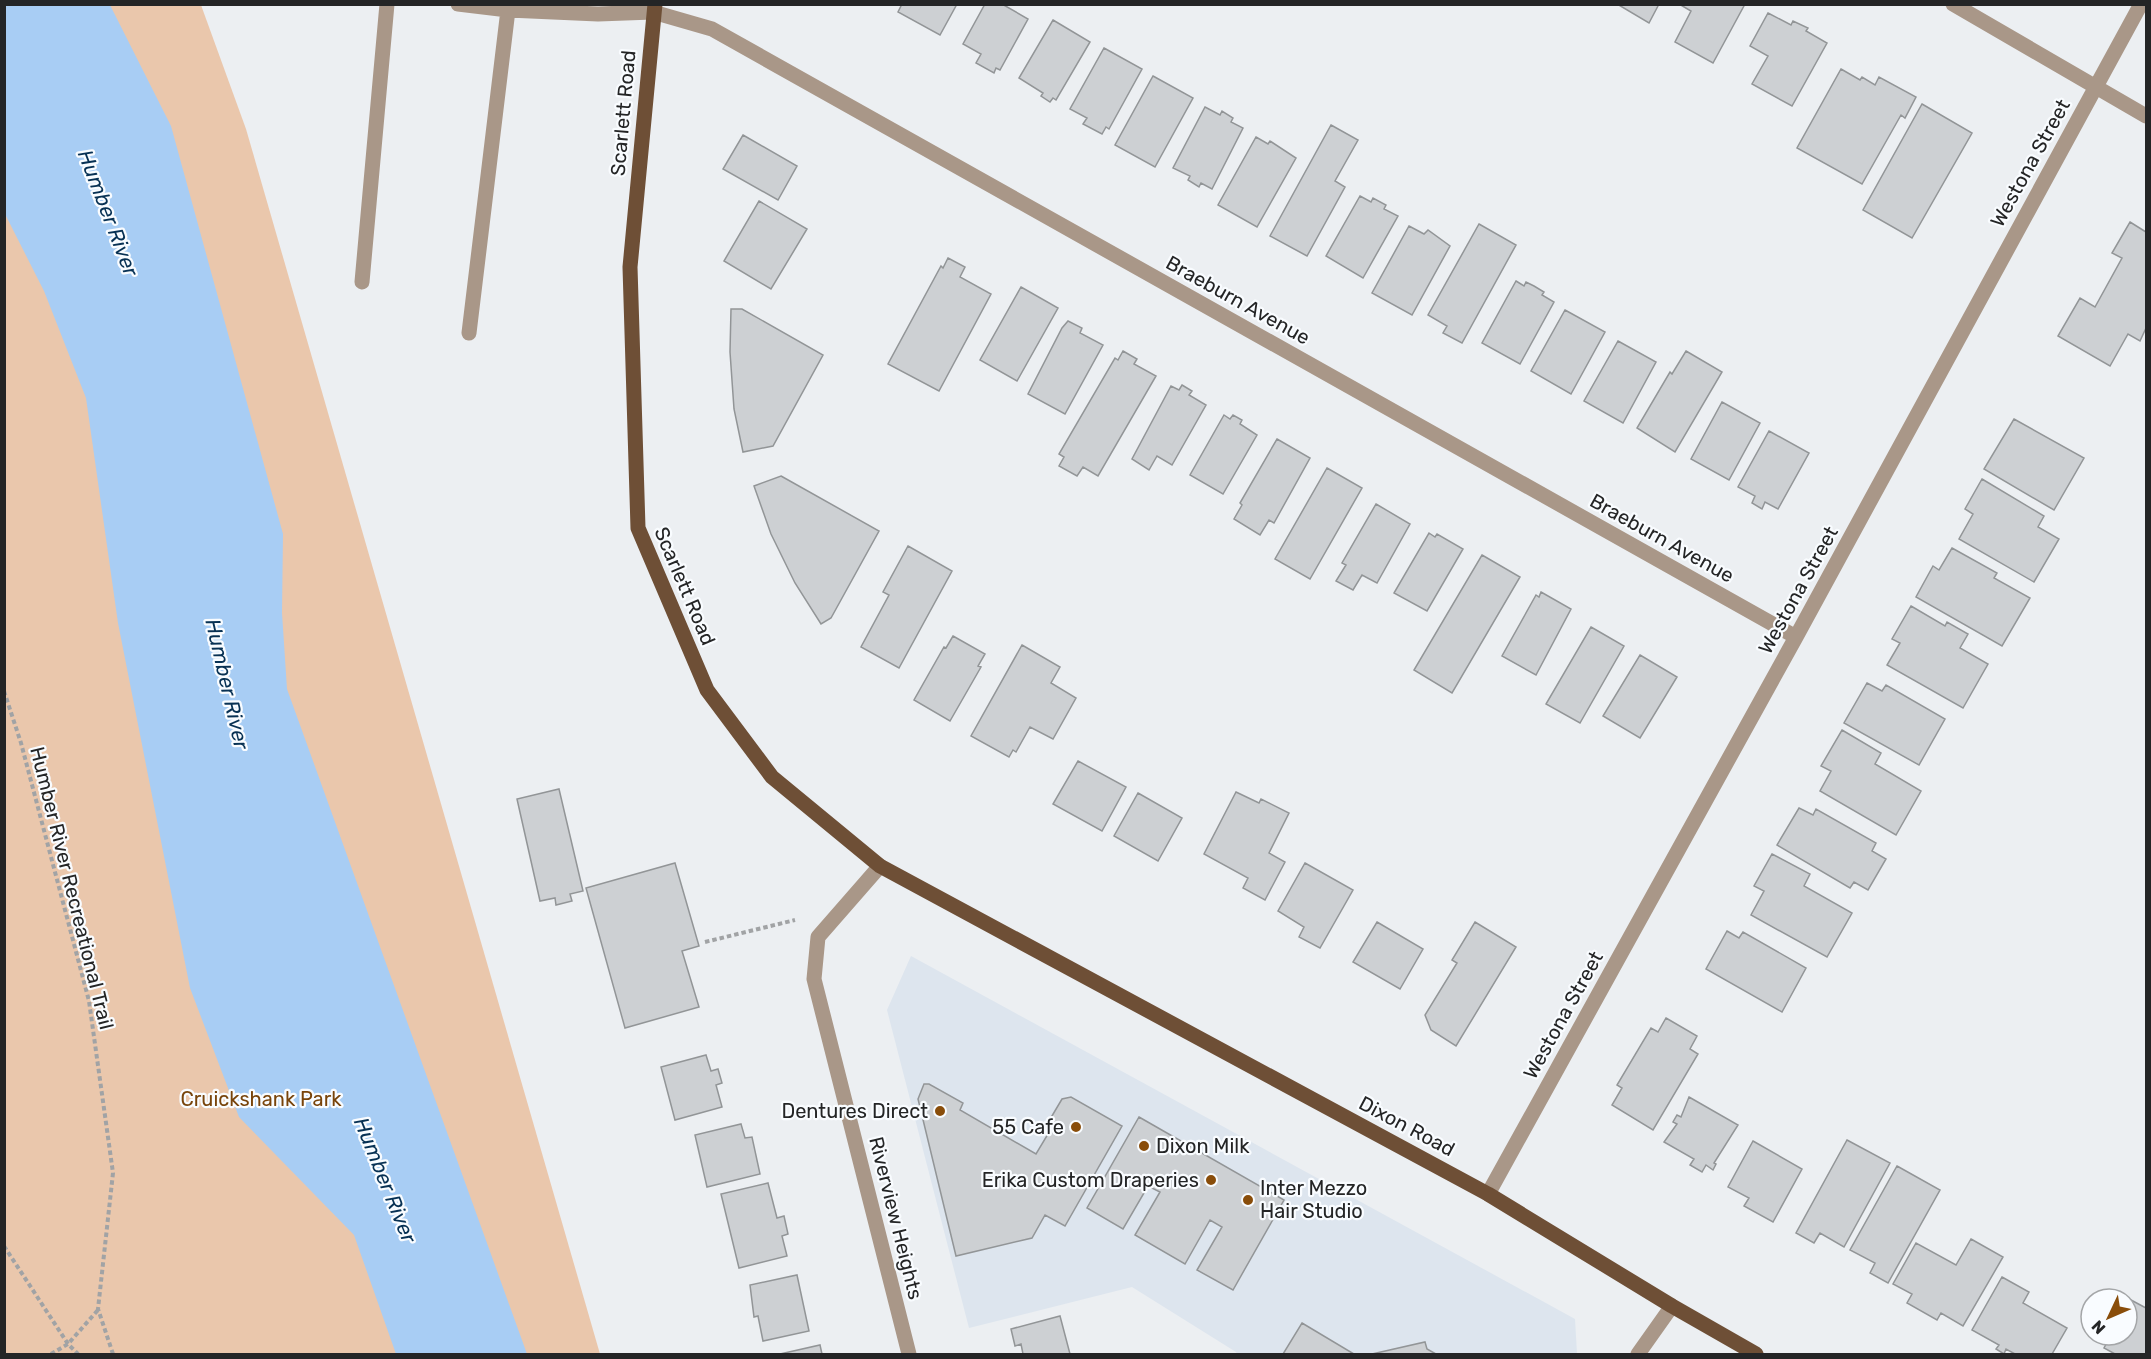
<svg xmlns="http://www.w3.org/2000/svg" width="2151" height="1359" viewBox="0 0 2151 1359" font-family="Rubik,sans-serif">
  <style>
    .built { fill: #dde5ee }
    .green { fill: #eac7ac }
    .water { fill: #a8cdf4 }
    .building { fill: #cdd0d3; stroke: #929597; stroke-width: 1.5 }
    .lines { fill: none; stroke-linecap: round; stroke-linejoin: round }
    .path { stroke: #a1a3a5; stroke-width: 4; stroke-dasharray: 4.5 3; stroke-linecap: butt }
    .minor { stroke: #a99788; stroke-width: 15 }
    .major { stroke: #6e4f36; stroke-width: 15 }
    .poi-dot { fill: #894d0a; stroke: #f9fcff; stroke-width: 2 }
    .labels { text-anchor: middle; stroke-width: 4.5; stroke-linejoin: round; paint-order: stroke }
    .street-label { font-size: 20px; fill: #242526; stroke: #f9fcff }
    .park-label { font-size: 20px; fill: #78440b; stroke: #f9fcff }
    .poi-label { font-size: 20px; fill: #242526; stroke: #f9fcff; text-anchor: end }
    .water-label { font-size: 21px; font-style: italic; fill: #073154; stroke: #f9fcff }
  </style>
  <rect width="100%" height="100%" fill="#eceff2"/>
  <path class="built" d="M911 956 1575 1319 1577 1354H1237L1236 1352 1132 1287 969 1328 887 1010Z"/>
  <path class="green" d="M5 5H201L246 129 600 1354H5Z"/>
  <path class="water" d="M5 4 110 5 171 126 283 534 282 613 287 689 527 1354H396L354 1235 239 1117 190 988 118 623 86 398 44 291 5 214Z"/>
  <path class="building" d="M902 4H957L940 35 898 12Z
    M985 4H1002L1028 19 1000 70 996 68 994 73 976 63 981 54 963 44Z
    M1617 4H1659L1649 23Z
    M1679 4H1745L1713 63 1675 42 1691 11Z
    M1768 13 1791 25 1793 21 1808 28 1806 31 1827 43 1792 106 1752 84 1768 56 1750 46Z
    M1053 20 1090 42 1056 100 1053 98 1050 102 1041 96 1043 93 1019 78Z
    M1104 48 1142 69 1109 129 1106 127 1102 134 1083 124 1087 118 1070 109Z
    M1841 69 1860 80 1862 77 1875 85 1879 77 1916 97 1905 118 1901 115 1862 184 1797 148Z
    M1153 76 1193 98 1155 167 1115 145Z
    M1922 104 1972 133 1912 238 1863 210Z
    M1205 107 1220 115 1222 111 1233 118 1231 122 1243 128 1212 189 1201 183 1199 187 1188 180 1190 176 1173 168Z
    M1331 125 1358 140 1335 181 1345 187 1307 256 1270 236Z
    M743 135 797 166 778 200 723 169Z
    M1256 137 1268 144 1270 141 1296 158 1257 227 1218 205Z
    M1360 196 1371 202 1373 198 1386 205 1384 209 1398 216 1363 278 1326 256Z
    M759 201 807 229 771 289 724 261Z
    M2130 222 2146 232V328L2140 341 2128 334 2110 366 2058 336 2080 298 2095 307 2122 258 2112 253Z
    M1479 224 1516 245 1462 343 1443 333 1447 326 1428 315Z
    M1409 226 1424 234 1428 230 1450 246 1412 315 1372 293Z
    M948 258 965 267 960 277 991 294 939 391 888 364 941 266 943 268Z
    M1516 281 1524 286 1526 282 1534 286 1544 292 1542 295 1554 302 1520 364 1482 343Z
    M1021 287 1058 308 1017 381 980 360Z
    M731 309H742L823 355 773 446 743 452 734 409 730 352Z
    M1565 310 1605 332 1571 394 1531 371Z
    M1068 321 1082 328 1080 333 1103 345 1065 414 1028 394 1062 328Z
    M1618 341 1656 362 1623 423 1584 401Z
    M1123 351 1137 359 1134 364 1156 376 1098 476 1083 467 1077 476 1059 466 1064 457 1059 454 1115 358 1118 360Z
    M1686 351 1722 372 1675 452 1637 428 1670 372 1672 374Z
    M1182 385 1192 391 1189 395 1206 405 1172 465 1157 456 1149 470 1132 459 1171 386 1179 390Z
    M1722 402 1760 423 1729 480 1691 459Z
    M1224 415 1230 419 1233 415 1242 420 1240 424 1257 435 1223 494 1190 475Z
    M2014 419 2084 458 2054 510 1984 469Z
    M1769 431 1809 453 1778 509 1765 502 1762 509 1752 503 1755 496 1738 487Z
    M1277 439 1310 458 1274 523 1269 520 1260 535 1234 519 1242 505 1240 503Z
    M1327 468 1362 488 1310 579 1275 559Z
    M781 476 879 531 831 618 821 624 795 583 771 534 754 486Z
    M1982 479 2044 516 2038 527 2059 539 2034 582 1959 539 1973 514 1965 509Z
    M1376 504 1410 524 1377 583 1362 575 1353 590 1336 581 1346 565 1342 563Z
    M1429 533 1435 537 1437 534 1463 549 1427 611 1394 593Z
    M908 546 952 571 899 668 861 647 889 595 883 592Z
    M1952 548 1997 573 1994 578 2030 598 2002 646 1916 597 1933 566 1939 570Z
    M1482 555 1520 577 1452 693 1414 670Z
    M1541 592 1571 609 1536 675 1502 656 1536 595 1539 597Z
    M1911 606 1945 626 1947 622 1968 634 1960 648 1988 664 1963 708 1887 665 1900 643 1892 639Z
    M1591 627 1624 646 1580 723 1546 704Z
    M953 636 985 654 978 666 981 667 950 721 914 700 944 647 946 648Z
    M1022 645 1060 667 1051 683 1076 698 1053 739 1030 727 1016 752 1013 750 1009 757 971 736Z
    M1640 655 1677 677 1640 738 1603 716Z
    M1867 683 1882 691 1886 685 1945 719 1919 765 1844 723Z
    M1842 730 1881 753 1875 764 1921 791 1896 835 1820 791 1831 771 1821 766Z
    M1078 761 1126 787 1102 831 1053 804Z
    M559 789 583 891 570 894 572 901 556 905 555 898 540 901 517 799Z
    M1236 792 1259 803 1261 799 1289 813 1269 853 1285 862 1265 900 1243 888 1248 878 1204 854Z
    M1138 793 1182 818 1158 861 1114 836Z
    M1799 808 1813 815 1816 809 1876 843 1872 851 1886 859 1868 890 1854 882 1850 888 1777 845Z
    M1772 854 1810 874 1804 886 1852 913 1827 957 1751 915 1764 891 1754 886Z
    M675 863 699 946 682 951 699 1007 625 1028 586 888Z
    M1305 863 1353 890 1320 948 1299 937 1304 927 1278 911Z
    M1377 922 1423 949 1400 989 1353 962Z
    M1475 922 1516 947 1456 1046 1431 1030 1425 1015 1457 963 1452 960Z
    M1727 931 1739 938 1743 932 1806 968 1782 1012 1706 969Z
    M1666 1018 1697 1036 1690 1049 1698 1054 1653 1130 1612 1105 1622 1088 1617 1085 1651 1028 1658 1032Z
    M706 1055 711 1071 718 1069 722 1083 716 1085 722 1107 675 1120 661 1067Z
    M924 1084H929L963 1103 960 1110 1036 1154 1048 1134 1043 1131 1062 1099 1071 1097 1122 1126 1065 1226 1045 1215 1032 1238 956 1256 918 1099Z
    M1689 1097 1738 1125 1714 1163 1716 1164 1713 1170 1706 1165 1702 1172 1690 1165 1694 1159 1664 1142 1677 1124 1673 1122 1677 1115 1681 1117Z
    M1139 1117 1284 1200 1233 1290 1197 1270 1222 1227 1210 1220 1185 1264 1135 1235 1160 1192 1148 1186 1123 1229 1087 1208Z
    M741 1124 745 1138 752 1137 760 1174 707 1187 695 1135Z
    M1847 1140 1890 1163 1844 1247 1820 1233 1814 1243 1796 1233Z
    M1753 1141 1802 1169 1773 1222 1744 1206 1749 1198 1728 1187Z
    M1897 1166 1940 1190 1888 1283 1870 1273 1875 1263 1850 1250Z
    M768 1183 777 1218 784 1216 788 1234 782 1236 787 1256 739 1268 721 1194Z
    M1971 1239 2003 1257 1963 1326 1941 1313 1937 1320 1907 1303 1912 1294 1893 1284 1916 1243 1956 1265Z
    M797 1275 809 1331 763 1341 758 1316 754 1317 750 1285Z
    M2002 1277 2029 1292 2023 1303 2067 1328 2052 1354H2015L2006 1349 2004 1354 1996 1349 1999 1345 1972 1330Z
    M2131 1300 2146 1308V1354H2115L2104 1348 2111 1335H2127V1307Z
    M1060 1316 1070 1354H1023L1021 1344 1015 1346 1011 1329Z
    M1302 1323 1354 1354H1283Z
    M1425 1342 1427 1349 1436 1354H1372Z
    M820 1345 822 1354H780Z"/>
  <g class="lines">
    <path class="path" d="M4 691 21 743 89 1001 113 1173 98 1309 113 1354
      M705 942 795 920
      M4 1246 68 1344 78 1354
      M51 1354 68 1344 98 1310"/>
    <path class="minor" d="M458 4 508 10 598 14 653 12 712 29 1796 637
      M1953 4 2146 116
      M362 282 387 4
      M469 333 508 10
      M880 866 818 937 814 979 909 1354
      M1488 1194 1796 637 2141 4
      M1638 1354 1672 1306"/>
    <path class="major" d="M655 4 630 267 638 528 707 690 772 777 880 866 1488 1194 1672 1306 1756 1354"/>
  </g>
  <g class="poi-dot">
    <circle cx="940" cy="1111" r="6"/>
    <circle cx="1076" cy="1127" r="6"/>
    <circle cx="1144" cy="1146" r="6"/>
    <circle cx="1211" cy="1180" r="6"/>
    <circle cx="1248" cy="1200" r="6"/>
  </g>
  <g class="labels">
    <g class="street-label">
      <text transform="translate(623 113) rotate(-85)" y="7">Scarlett Road</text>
      <text transform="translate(2030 163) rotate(-61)" y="7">Westona Street</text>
      <text transform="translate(1238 300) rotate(29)" y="7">Braeburn Avenue</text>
      <text transform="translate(1662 538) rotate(29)" y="7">Braeburn Avenue</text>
      <text transform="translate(685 586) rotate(67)" y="7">Scarlett Road</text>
      <text transform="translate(1798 590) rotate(-61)" y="7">Westona Street</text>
      <text transform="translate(72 888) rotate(76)" y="7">Humber River Recreational Trail</text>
      <text transform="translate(1563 1015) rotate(-61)" y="7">Westona Street</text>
      <text transform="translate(1407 1126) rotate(28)" y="7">Dixon Road</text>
      <text transform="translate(896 1218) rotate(76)" y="7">Riverview Heights</text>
    </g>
    <g class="park-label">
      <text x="261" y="1106">Cruickshank Park</text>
    </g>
    <g class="poi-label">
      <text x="928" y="1118">Dentures Direct</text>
      <text x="1064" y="1134">55 Cafe</text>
      <text x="1156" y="1153" text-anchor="start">Dixon Milk</text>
      <text x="1199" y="1187">Erika Custom Draperies</text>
      <text x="1260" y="1195" text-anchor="start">Inter Mezzo<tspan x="1260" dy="23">Hair Studio</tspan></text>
    </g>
    <g class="water-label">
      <text transform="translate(108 213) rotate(69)" y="7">Humber River</text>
      <text transform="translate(227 684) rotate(77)" y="7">Humber River</text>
      <text transform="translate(385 1180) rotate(68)" y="7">Humber River</text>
    </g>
  </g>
  <rect width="2151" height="1359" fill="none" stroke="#242526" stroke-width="12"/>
  <g transform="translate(2109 1317) rotate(226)"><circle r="28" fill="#f9fcff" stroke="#a4a6a8" stroke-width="1.5"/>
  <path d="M0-4.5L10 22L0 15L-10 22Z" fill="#894d0a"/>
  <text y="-9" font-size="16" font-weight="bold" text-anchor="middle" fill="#242526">N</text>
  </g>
</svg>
